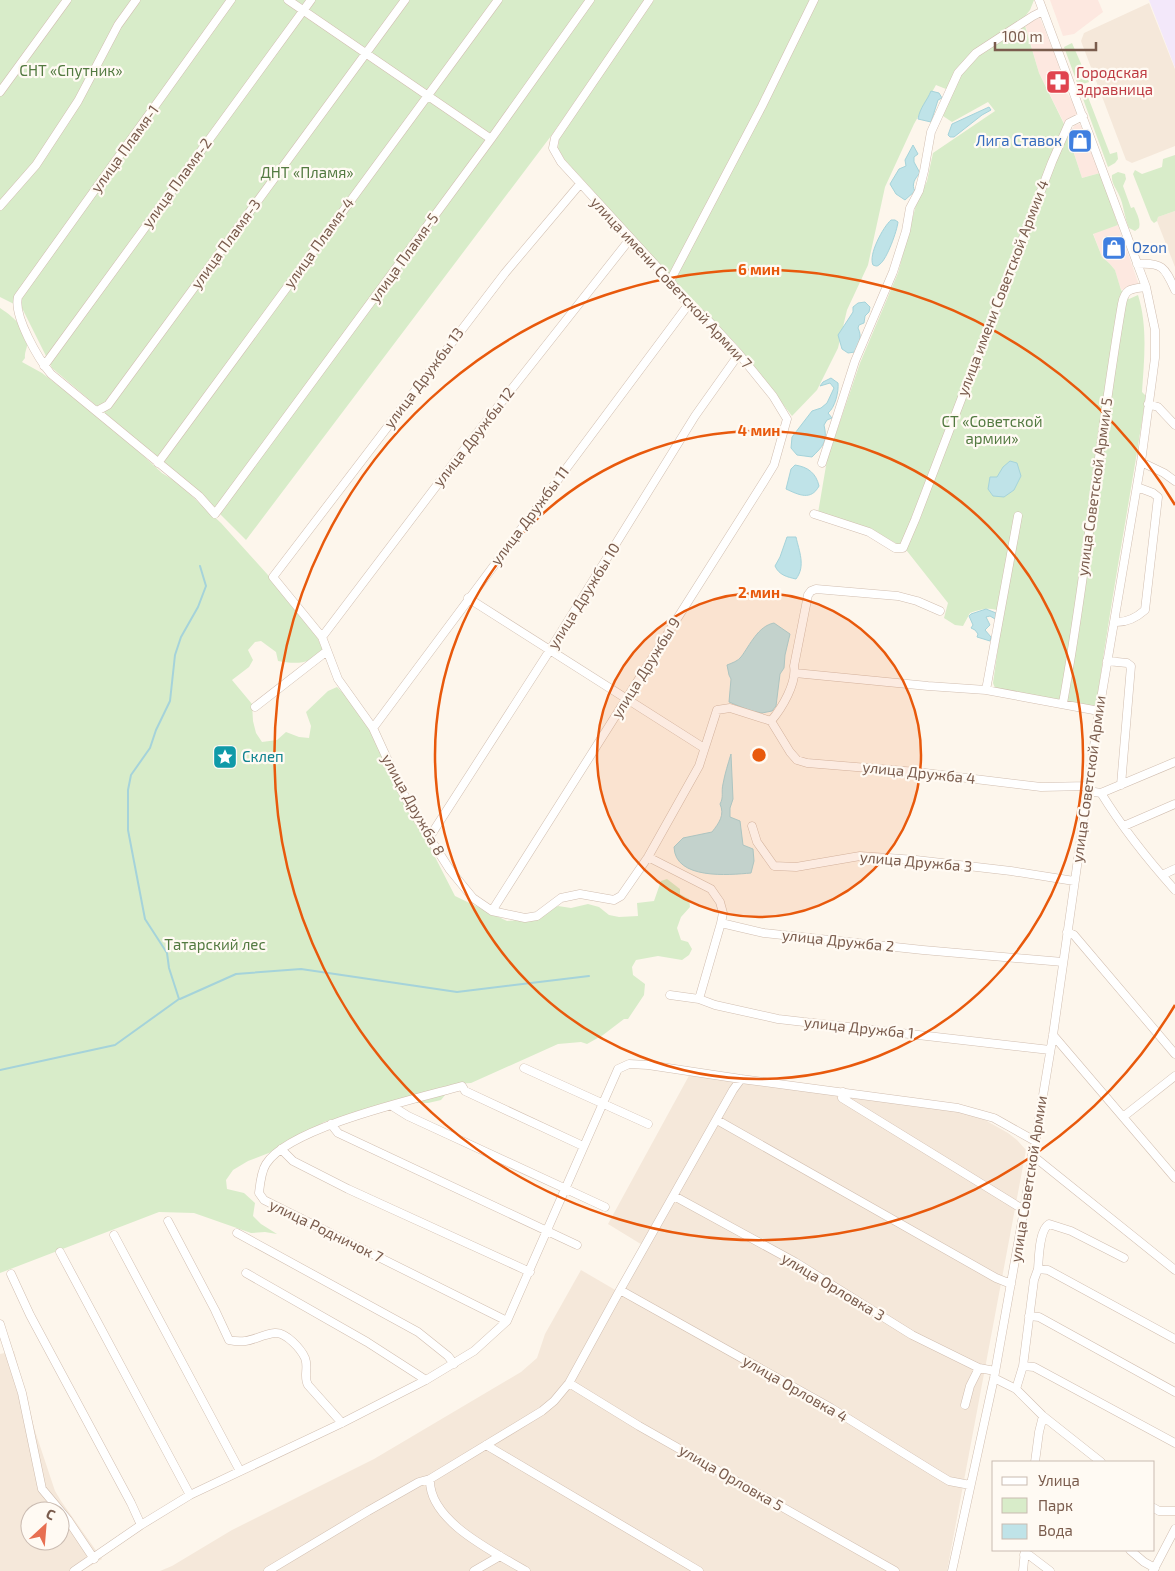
<svg xmlns="http://www.w3.org/2000/svg" width="1175" height="1571" viewBox="0 0 1175 1571" font-family="'Exo 2',sans-serif">
  <style>
    .residential { fill: #f5e8da; fill-rule: evenodd }
    .commercial { fill: #fde8e0 }
    .education { fill: #f3e8fa }
    .green { fill: #d8ecc9 }
    .water { fill: #bfe3e8; stroke: #a5d3da }
    .lines { fill: none; stroke-linecap: round; stroke-linejoin: round }
    .stream { stroke: #a5d3da; stroke-width: 2 }
    .minor-casing { stroke: #d1beb0; stroke-width: 9 }
    .minor { stroke: #fff; stroke-width: 8 }
    .ring { fill: none; stroke: #e8590c; stroke-width: 2.5 }
    .labels { text-anchor: middle; stroke-width: 4.5; stroke-linejoin: round; paint-order: stroke }
    .park-label { font-size: 15px; fill: #537a41; stroke: #fffaf3 }
    .health-label { font-size: 15px; fill: #be3a42; stroke: #fffaf3; text-anchor: start }
    .shop-label { font-size: 15px; fill: #366cbe; stroke: #fffaf3; text-anchor: end }
    .street-label { font-size: 15px; fill: #7a5c4d; stroke: #fffaf3 }
    .culture-label { font-size: 15px; fill: #0d838f; stroke: #fffaf3; text-anchor: start }
    .centre { fill: #e8590c; stroke: #fffaf3; stroke-width: 2.5 }
    .ring-label { font-size: 15px; text-anchor: middle; font-weight: bold; fill: #e8590c; stroke: #fffaf3; stroke-width: 4.5; stroke-linejoin: round; paint-order: stroke }
  </style>
  <rect width="100%" height="100%" fill="#fdf6ec"/>
  <path class="residential" d="M1149 3 1175 69V146L1132 163 1126 160 1081 41 1084 33Z
    M1175 211V267L1157 221 1158 217Z
    M691 1072 748 1083 964 1112 985 1120 1008 1133 1017 1140 1026 1150 947 1571H160L172 1566 232 1530 374 1459 521 1372 537 1358 545 1334 581 1270 617 1291 644 1246 608 1224Z
    M14 1351 35 1431 55 1491 61 1501 102 1559 82 1571H0V1354ZM30 1511H60V1541H30Z"/>
  <path class="commercial" d="M1050 0H1098L1103 12 1074 34 1063 36Z
    M1040 18 1059 65 1061 80 1067 93 1073 102 1078 115 1064 123 1039 73 1025 24Z
    M1080 124 1100 173 1082 178 1068 134 1075 125Z
    M1118 225 1139 285 1121 290 1115 270 1109 263 1102 257 1093 233Z"/>
  <path class="education" d="M1149 0H1175V68L1169 52Z"/>
  <path class="green" d="M0 0H645L551 136 246 540 199 493 52 368 22 308 0 297Z
    M654 0H1034L1030 10 1023 19 1039 73 1065 126 1082 178 1100 173 1118 225 1093 234 1102 257 1109 263 1115 270 1121 290 1129 299 1138 295C1148 327 1144 360 1142 392L1146 396C1130 500 1110 603 1096 708L995 688 993 683 1003 613C991 606 982 609 970 613L963 626 955 625 944 618 948 603 907 551 899 545 872 530 818 513 827 460 860 363 898 273 916 205 927 181 933 153 995 111 988 102 952 122 943 116 946 89 936 85 914 124 885 187 868 265 847 310 838 348 817 390 792 416 737 345 674 280 565 160 558 149 559 137Z
    M1072 43 1089 82 1083 84 1110 154 1117 152 1118 159 1115 163 1108 167 1064 47Z
    M1175 155V211L1158 217 1157 221 1154 223 1151 220 1133 174 1135 170 1142 174 1162 167 1163 159Z
    M1118 172 1125 174 1126 179 1123 186 1131 208 1134 207C1137 214 1141 221 1139 228L1135 231 1129 228C1124 217 1124 205 1119 195 1116 188 1111 183 1112 175Z
    M0 308C11 315 27 328 27 342 28 348 24 352 25 358L22 362 42 373 110 425 162 473 178 483 221 523 295 605 316 635 323 650C312 665 294 664 278 661L276 652 261 641 255 642 248 650 253 660 249 667 232 680 252 704 253 721 256 733 262 742 277 740 286 732 299 737 309 738 311 726 306 712 328 691 337 687 345 695 371 732 455 896 507 921 537 918 558 906 571 908 588 904 599 907 609 915 619 917 638 916 637 903 654 901 661 881 667 879 680 889V894L689 899 690 907 681 917 677 928 681 940 688 942 692 949 689 955 682 960 658 956 636 960 632 967 633 975 645 984 644 995 628 1019H624L603 1035 587 1044 581 1042 558 1044 471 1083 454 1084 441 1100 428 1103 395 1102 324 1122 274 1151 248 1161 233 1170 226 1180 227 1189 244 1193 255 1203 253 1216 261 1224 277 1234 265 1232 251 1233 194 1213 159 1212 0 1273Z"/>
  <path class="water" d="M931 91 939 93 942 98 938 100 931 122 918 119C920 107 927 101 931 91Z
    M989 107 991 110 982 115 954 137H950L948 135 952 124Z
    M913 145 918 154 914 157V162L920 173C915 178 911 185 915 191L905 200 896 194 890 184 899 169 906 166 905 160Z
    M891 220H895L898 222C897 231 887 259 880 264 877 267 876 266 873 265 868 255 883 227 891 220Z
    M865 302 870 307 869 312 865 316 864 323 859 325 858 328C863 338 858 343 855 352L848 353 842 349 838 335 853 312V307L858 303Z
    M831 378 838 383C839 391 835 408 828 413L832 418 827 420 824 425C828 442 823 446 812 457L797 455 791 448 792 437 812 411 821 408 827 403 834 388 830 383 820 386 823 382Z
    M1010 461 1017 463 1021 476 1014 490 1004 497 993 496 988 489 990 477H997L1003 467Z
    M795 465C808 467 816 473 819 486 811 501 799 495 786 489L791 469Z
    M787 537H796C799 551 806 566 796 579 787 577 779 575 775 566L780 557Z
    M986 609 996 613 997 616 995 619 990 616 986 617 990 625 985 630 991 637 990 641 977 637 978 634 975 630 971 628 973 625 969 616 971 614Z
    M774 623 790 634 785 655 784 668 780 674 776 706 772 711 762 713 751 711 729 702 731 679 729 675 727 665C732 663 738 661 741 657 750 645 758 626 774 623Z
    M731 754 733 799 730 808V817L740 821 743 845 753 849 754 861 751 873C729 875 675 880 674 847L683 838 712 832C719 823 725 815 720 804 724 797 721 792 723 784 725 773 728 764 731 754Z"/>
  <g class="lines">
    <path class="stream" d="M180 999 236 974 301 969 457 992 589 976
      M0 1070 115 1045 179 999 169 968 167 953 145 919 128 830V790L131 775 150 748 156 730 170 701 175 655 181 637 198 607 206 586 200 566"/>
    <defs>
      <path id="minor" d="M231 0 18 297C13 316 39 360 51 374L199 496 215 514 491 139 590 0
        M288 0 491 139
        M0 92 67 0
        M580 184 505 273 273 577 322 637 338 679 373 728 401 789 415 815 450 870 473 898 492 911 525 918 537 916 561 898 580 894 614 900 621 896 648 857 699 766 717 710 730 708 771 721
        M0 206 36 165 78 101 118 25 136 0
        M1137 264C1163 262 1165 268 1175 290
        M670 281 762 106 814 0
        M44 366 311 0
        M1148 404 1158 407 1175 425
        M97 411 108 405 405 0
        M1141 462 1164 473 1175 481
        M158 463 498 0
        M822 463 855 361 893 272 906 231 910 208 919 191 924 171 931 132 958 73 976 53 1033 16 1043 11
        M814 514 869 532 895 548H903L915 520 1052 162 1069 123 1083 116
        M468 598 704 748
        M1114 622C1126 623 1136 618 1145 610L1158 497 1153 493 1137 487
        M322 637 459 456 630 239
        M1107 661 1127 663 1131 666 1121 785
        M795 673 928 686 986 690 1099 711
        M986 690 1018 516
        M1063 703C1087 571 1099 437 1122 304 1125 288 1131 289 1146 287
        M255 707 327 651
        M771 721 790 752 797 760 807 763 917 772 1041 787 1088 786
        M771 721C782 708 797 683 794 666L808 595 811 591 816 589 898 596 917 601 940 611
        M373 728 688 305
        M1088 791 1101 793C1122 827 1148 860 1175 890
        M1101 793 1175 762
        M752 826 757 842 774 866 796 867 860 856 916 860 1011 871 1074 881
        M1124 826 1175 804
        M429 838 550 650 695 416 739 354
        M648 857 711 889 720 902 723 913 721 923 764 933 923 950 1063 962
        M1162 875 1175 869
        M492 911 763 483 774 465 787 419 773 396 739 354 705 317 688 305 670 281 561 162 553 148 555 138 649 0
        M1067 932 1074 935 1175 1054
        M670 995 699 999 715 1005 778 1019 1050 1050
        M699 999 721 923
        M1053 1035 1175 1178
        M524 1068 648 1124
        M843 1092 842 1098 1024 1210
        M392 1106 408 1116 605 1207
        M1123 1117 1175 1076
        M717 1120 996 1278 1011 1284
        M331 1124 338 1133 577 1245
        M281 1149 293 1161 348 1189 530 1272
        M1032 1155 1175 1270
        M674 1196 795 1262 912 1335 979 1368 995 1371
        M168 1221 215 1310 229 1340C250 1345 257 1335 275 1333 286 1332 301 1349 305 1358 309 1368 303 1376 308 1385L342 1423
        M237 1233 418 1332 448 1356 454 1364
        M114 1235 240 1471
        M60 1252 190 1495
        M1038 1269C1039 1257 1039 1230 1049 1224L1071 1231 1124 1258
        M246 1273 367 1342 426 1380
        M11 1274 30 1315 131 1503 141 1525
        M620 1290 831 1408 934 1472 949 1481 970 1485
        M1029 1316 1039 1317 1175 1392
        M507 1321 264 1200 259 1193C260 1184 261 1172 266 1164 289 1127 419 1098 462 1086L465 1091 583 1146
        M0 1324 22 1393 42 1489 68 1520 94 1559
        M1023 1366 1034 1367 1175 1443
        M994 1378 1016 1389 1043 1416 1101 1462
        M569 1383 639 1426 895 1571
        M1016 1389 1023 1366 1034 1280 1038 1269 1048 1270 1175 1339
        M965 1405 970 1386 979 1368
        M486 1445 699 1571
        M1035 1462 1039 1432 1043 1416
        M430 1479C428 1521 494 1552 526 1571
        M1154 1508 1159 1511H1175
        M1130 1550 1144 1562 1155 1568
        M1024 1555H1029L1050 1571
        M74 1571 141 1525 190 1495 342 1423 426 1380 474 1351 507 1321 618 1069 629 1064 648 1065 741 1079 958 1108 994 1118 1035 1141
        M268 1571 368 1511 419 1482 430 1479 542 1411 554 1401 569 1383 620 1290 733 1090 741 1079
        M474 1571 500 1556
        M952 1571 994 1378 1024 1210 1053 1035 1099 711 1141 462 1155 358V330L1146 287 1039 0
        M1023 1571 1025 1550
        M1153 1571 1175 1529"/>
    </defs>
    <use href="#minor" class="minor-casing"/>
    <use href="#minor" class="minor"/>
  </g>
  <circle cx="759" cy="755" r="162" fill="#e8590c" fill-opacity=".12"/>
  <g class="ring">
    <circle cx="759" cy="755" r="162"/>
    <circle cx="759" cy="755" r="324"/>
    <path d="M1175 1005A485 485 0 1 1 1175 505"/>
  </g>
  <defs>
    <symbol id="pharmacy-square" viewBox="-11 -11 22 22"><rect x="-9" y="-9" width="18" height="18" rx="4" fill="#e0444e" stroke="#fffaf3"/><path d="M-2-6h4v4h4v4h-4v4h-4v-4h-4v-4h4Z" fill="#fff"/></symbol>
    <symbol id="shop-square" viewBox="-11 -11 22 22"><rect x="-9" y="-9" width="18" height="18" rx="4" fill="#3f7fe0" stroke="#fffaf3"/><path d="M-5-2.5h2.3a2.7 3.5 0 0 1 5.4 0H5L5.5 6h-11ZM-1.5-2.5h3a1.5 2.3 0 0 0-3 0Z" fill="#fff"/></symbol>
    <symbol id="sight-square" viewBox="-11 -11 22 22"><rect x="-9" y="-9" width="18" height="18" rx="4" fill="#0f9aa8" stroke="#fffaf3"/><path d="M0-6L1.8-2.2L6-1.7L2.9 1.2L3.7 5.4L0 3.3L-3.7 5.4L-2.9 1.2L-6-1.7L-1.8-2.2Z" fill="#fff"/></symbol>
  </defs>
  <g fill-rule="evenodd">
    <use href="#pharmacy-square" x="1044" y="68" width="28" height="28"/>
    <use href="#shop-square" x="1066" y="127" width="28" height="28"/>
    <use href="#shop-square" x="1100" y="234" width="28" height="28"/>
    <use href="#sight-square" x="211" y="743" width="28" height="28"/>
  </g>
  <g class="labels">
    <g class="park-label">
      <text x="71" y="76">СНТ «Спутник»</text>
      <text x="307" y="178">ДНТ «Пламя»</text>
      <text x="992" y="427">СТ «Советской<tspan x="992" dy="17">армии»</tspan></text>
      <text x="215" y="950">Татарский лес</text>
    </g>
    <g class="health-label">
      <text x="1076" y="78">Городская<tspan x="1076" dy="17">Здравница</tspan></text>
    </g>
    <g class="shop-label">
      <text x="1062" y="146">Лига Ставок</text>
      <text x="1132" y="253" text-anchor="start">Ozon</text>
    </g>
    <g class="street-label">
      <text transform="translate(125 149) rotate(-54)" y="5">улица Пламя-1</text>
      <text transform="translate(177 183) rotate(-54)" y="5">улица Пламя-2</text>
      <text transform="translate(319 243) rotate(-54)" y="5">улица Пламя-4</text>
      <text transform="translate(226 244) rotate(-54)" y="5">улица Пламя-3</text>
      <text transform="translate(404 258) rotate(-54)" y="5">улица Пламя-5</text>
      <text transform="translate(671 283) rotate(47)" y="5">улица имени Советской Армии 7</text>
      <text transform="translate(1003 288) rotate(-69)" y="5">улица имени Советской Армии 4</text>
      <text transform="translate(424 378) rotate(-53)" y="5">улица Дружбы 13</text>
      <text transform="translate(474 437) rotate(-52)" y="5">улица Дружбы 12</text>
      <text transform="translate(1095 487) rotate(-82)" y="5">улица Советской Армии 5</text>
      <text transform="translate(530 516) rotate(-53)" y="5">улица Дружбы 11</text>
      <text transform="translate(584 596) rotate(-58)" y="5">улица Дружбы 10</text>
      <text transform="translate(646 668) rotate(-58)" y="5">улица Дружбы 9</text>
      <text transform="translate(919 773) rotate(6)" y="5">улица Дружба 4</text>
      <text transform="translate(1089 779) rotate(-82)" y="5">улица Советской Армии</text>
      <text transform="translate(413 805) rotate(61)" y="5">улица Дружба 8</text>
      <text transform="translate(916 862) rotate(5)" y="5">улица Дружба 3</text>
      <text transform="translate(838 941) rotate(6)" y="5">улица Дружба 2</text>
      <text transform="translate(859 1028) rotate(6)" y="5">улица Дружба 1</text>
      <text transform="translate(1029 1179) rotate(-81)" y="5">улица Советской Армии</text>
      <text transform="translate(326 1231) rotate(26)" y="5">улица Родничок 7</text>
      <text transform="translate(833 1287) rotate(31)" y="5">улица Орловка 3</text>
      <text transform="translate(795 1389) rotate(30)" y="5">улица Орловка 4</text>
      <text transform="translate(731 1478) rotate(30)" y="5">улица Орловка 5</text>
    </g>
    <g class="culture-label">
      <text x="242" y="762">Склеп</text>
    </g>
  </g>
  <circle cx="759" cy="755" r="8" class="centre"/>
  <g class="ring-label">
    <text x="759" y="275">6 мин</text>
    <text x="759" y="436">4 мин</text>
    <text x="759" y="598">2 мин</text>
  </g>
  <rect x="992" y="1461" width="162" height="90" fill="#fffaf3" stroke="#cabbb1"/>
  <rect x="1002" y="1477" width="25" height="8" fill="#ffffff" stroke="#cabbb1"/>
  <text x="1038" y="1486" font-size="15" fill="#7a5c4d">Улица</text>
  <rect x="1002" y="1498" width="25" height="15" fill="#d8ecc9" stroke="#cabbb1"/>
  <text x="1038" y="1511" font-size="15" fill="#7a5c4d">Парк</text>
  <rect x="1002" y="1524" width="25" height="15" fill="#bfe3e8" stroke="#cabbb1"/>
  <text x="1038" y="1536" font-size="15" fill="#7a5c4d">Вода</text>
  <g transform="translate(45 1526) rotate(26)"><circle r="24" fill="#fffaf3" stroke="#cabbb1"/>
  <path d="M0-4L9 19L0 12L-9 19Z" fill="#e76f51"/>
  <text y="-8" font-size="14" font-weight="bold" text-anchor="middle" fill="#7a5c4d">С</text>
  </g>
  <path d="M995 42v8h101v-8" fill="none" stroke="#7a5c4d" stroke-width="2.5"/>
  <text x="1002" y="42" font-size="15" fill="#7a5c4d" stroke="#fffaf3" stroke-width="4" paint-order="stroke">100 m</text>
</svg>
